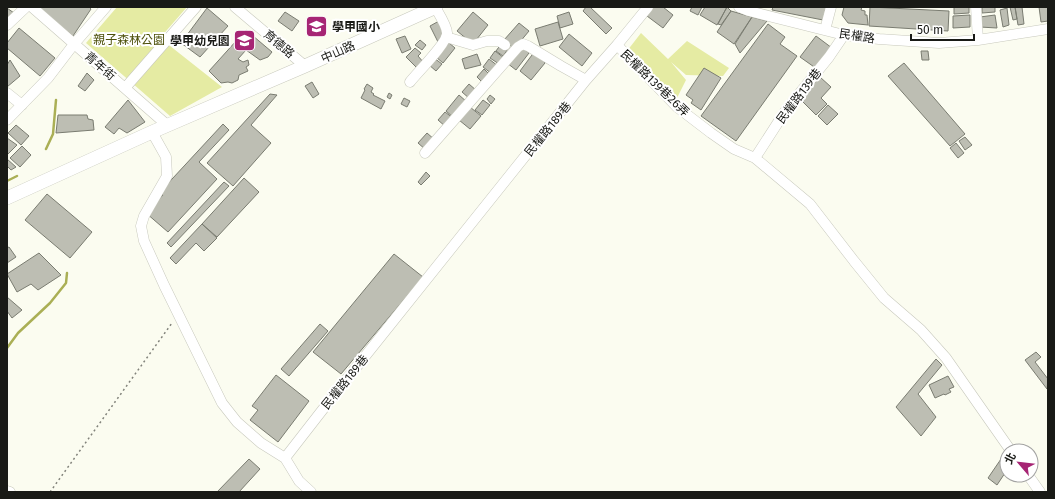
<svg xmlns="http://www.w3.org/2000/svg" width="1055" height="499" viewBox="0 0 1055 499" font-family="'Fira Sans','Noto Sans TC',sans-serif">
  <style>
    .green { fill: #e5eba3 }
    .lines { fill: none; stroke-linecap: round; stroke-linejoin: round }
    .stream { stroke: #aaaf55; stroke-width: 2.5 }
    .building { fill: #bdbeb3; stroke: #7a7c71 }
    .minor-casing { stroke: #c8c9bd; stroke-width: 11 }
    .major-casing { stroke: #c8c9bd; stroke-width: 14 }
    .path { stroke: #82837b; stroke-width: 1.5; stroke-dasharray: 2 3; stroke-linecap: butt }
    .minor { stroke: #fff; stroke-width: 10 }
    .major { stroke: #fff; stroke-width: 13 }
    .labels { text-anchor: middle; stroke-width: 4; stroke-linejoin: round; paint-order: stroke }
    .poi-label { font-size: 12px; font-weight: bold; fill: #191a16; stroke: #fff; text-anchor: start }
    .street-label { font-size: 12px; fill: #191a16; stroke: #fff }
    .park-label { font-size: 12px; fill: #4d500a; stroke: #fff }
  </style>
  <rect width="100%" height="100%" fill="#fbfcf0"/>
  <path class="green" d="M117 7H187L160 38 222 87 170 116 86 43Z
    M641 33 668 59 687 41 729 68 723 76 686 75 671 62 686 80 677 98 627 51Z"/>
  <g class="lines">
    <path class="stream" d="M46 149 53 134 56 100
      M7 181 17 176
      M7 348 18 333 50 303 66 283 67 273"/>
  </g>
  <path class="building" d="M37 7H89L91 9 73 36Z
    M586 7H590L612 28 606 34 583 11Z
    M653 7H663L673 15 663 28 647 16Z
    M692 7H702L698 15 690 11Z
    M705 7H727L717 25 700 15Z
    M727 7 731 11 721 25 718 24Z
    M773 7H826L823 20 772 10Z
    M844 7H862L861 10 865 11V15H867L868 25 848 23 842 15Z
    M870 7 949 11 948 31 869 26Z
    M954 7H969V13L954 14Z
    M982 7H995V12L982 13Z
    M1010 7H1015L1017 19 1013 20Z
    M1015 7H1022L1024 24 1018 25Z
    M1039 7H1048V21L1041 22Z
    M7 8 14 13 7 20Z
    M207 8 228 26 200 57 181 43Z
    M1007 8 1009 25 1003 27 1000 10Z
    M731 11 752 17 734 44 717 32Z
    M285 12 299 21 292 31 278 21Z
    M473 12 488 25 473 44 457 31Z
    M569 12 573 24 560 28 557 16Z
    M970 15V27L953 28V16Z
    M995 15 997 28 980 27V17Z
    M752 17 767 21 740 53 735 44Z
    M439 21 446 35 439 44 430 26Z
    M558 22 563 39 540 46 535 29Z
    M519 23 529 31 514 49 504 40Z
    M768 24 785 37 780 44 797 56 736 141 701 116Z
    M19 28 55 58 40 76 7 48V43Z
    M246 30 272 52 268 57 260 60 246 50 238 59 243 62 248 60 249 65 246 67 248 71 239 75 238 80 232 83 228 82 221 83 209 71Z
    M569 34 592 53 582 66 559 47Z
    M405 36 411 49 402 53 396 39Z
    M816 36 832 48 817 69 800 57Z
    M420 40 426 45 422 50 415 45Z
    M448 42 455 48 443 63 436 57Z
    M501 44 508 49 503 56 496 51Z
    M521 46 529 53 516 70 507 63Z
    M415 48 421 53 418 56 424 63 418 69 406 57Z
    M495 51 504 58 499 64 490 58Z
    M535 51 546 60 544 62 545 63 531 80 520 71Z
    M921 51H928L929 60H922Z
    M477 54 481 65 465 69 462 59Z
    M434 58 442 64 436 71 428 64Z
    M489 59 498 66 492 74 483 67Z
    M10 60 20 76 7 87V65Z
    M904 63 965 134 950 146 888 76Z
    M704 68 721 78 701 110 691 103 693 100 686 95Z
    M484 69 491 76 484 84 477 77Z
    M87 73 94 80 85 91 78 86Z
    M820 77 831 87 821 98 827 104 816 115 801 100 804 97 803 95Z
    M312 82 319 94 313 98 305 86Z
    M367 84 373 88 371 92 374 94 373 95 385 101 381 109 361 98 365 90 364 89Z
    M469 84 477 91 470 99 462 92Z
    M389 93 392 95 390 99 387 97Z
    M270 94 277 95 251 125 271 143 233 186 207 163Z
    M459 95 467 102 454 118 446 111Z
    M490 95 495 99 491 104 487 99Z
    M404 98 410 101 407 107 401 104Z
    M128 100 145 122 127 133 119 128 114 134 105 127Z
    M483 100 490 105 482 115 475 110Z
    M828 105 838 114 827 125 818 116Z
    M470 107 481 116 470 129 459 120Z
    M445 112 453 118 446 127 438 120Z
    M58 115H87L88 119 93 120 94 130 56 133Z
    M223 124 229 130 199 162 217 179 168 232 146 213 163 195 160 192Z
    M16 125 29 136 21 145 8 133Z
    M427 133 435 140 426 150 418 143Z
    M965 137 972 145 965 150 959 141Z
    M7 138 17 145 7 155Z
    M956 143 964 153 958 158 950 148Z
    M22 146 31 155 20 167 10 158Z
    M7 159 16 167 11 170 7 166Z
    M426 172 430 176 421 185 418 182Z
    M244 178 259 192 217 237 202 224Z
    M224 182 229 186 171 247 167 243Z
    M47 194 92 232 70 258 25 220Z
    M202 224 217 238 204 251 196 243 176 264 170 258Z
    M9 247 16 257 7 263V248Z
    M39 253 61 275 38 290 31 284 17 292 7 274Z
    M394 254 423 277 341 374 313 352Z
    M7 297 22 310 12 318 7 311Z
    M320 324 328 331 289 376 281 369Z
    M1036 352 1041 357 1035 362 1048 379 1047 389 1025 360Z
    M936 359 942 365 918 394 936 417 921 436 896 407Z
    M276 375 309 401 278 442 250 420 258 410 252 406Z
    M948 376 954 387 949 389 951 392 945 395 944 394 935 398 929 385Z
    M249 459 260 469 239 492H217Z
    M1001 459 1006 462 1007 461V470L997 485 988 478Z"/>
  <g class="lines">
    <defs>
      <path id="minor" d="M32 7 167 125
        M235 7 305 66
        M739 7 749 11 844 35 879 39 939 43 978 40 1048 29
        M976 7 978 40
        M7 25 26 7
        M825 30 831 7
        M446 37 473 45 487 41H499L505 45
        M617 45 677 107 711 133 734 149 755 158 810 204 854 261 884 298 921 330 946 358 1011 451
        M410 82C417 73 448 42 447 33 447 26 439 14 435 7
        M125 88 196 7
        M7 93 22 105
        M7 120 48 78 74 44 106 7
        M152 132 166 157 167 176 144 216 141 226 144 241 164 285 222 403 237 422 261 443 285 458 334 395 586 80 617 45 648 7
        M425 153 518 47 523 44 528 46 561 66 586 80
        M755 158 786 110 829 57 844 35
        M285 458 299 481 311 492
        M1028 475 1040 492
        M7 491 10 492"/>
      <path id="major" d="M7 198 152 132 305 66 436 7"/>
    </defs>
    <use href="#minor" class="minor-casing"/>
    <use href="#major" class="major-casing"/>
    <path class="path" d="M50 492 172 323"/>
    <use href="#minor" class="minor"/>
    <use href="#major" class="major"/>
  </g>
  <defs>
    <symbol id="school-square" viewBox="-11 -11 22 22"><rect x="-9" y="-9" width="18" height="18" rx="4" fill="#a62574" stroke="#fff"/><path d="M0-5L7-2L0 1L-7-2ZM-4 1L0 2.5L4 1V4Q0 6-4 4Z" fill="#fff"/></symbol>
  </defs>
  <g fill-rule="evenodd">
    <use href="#school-square" x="304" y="14" width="25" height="25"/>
    <use href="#school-square" x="232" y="28" width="25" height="25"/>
  </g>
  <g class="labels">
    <g class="poi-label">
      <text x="332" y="31">學甲國小</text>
      <text x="230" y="45" text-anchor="end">學甲幼兒園</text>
    </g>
    <g class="street-label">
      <text transform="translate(857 36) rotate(9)" y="4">民權路</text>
      <text transform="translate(279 44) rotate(40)" y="4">育德路</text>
      <text transform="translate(338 52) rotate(-24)" y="4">中山路</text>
      <text transform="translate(100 66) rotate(41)" y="4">青年街</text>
      <text transform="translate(655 83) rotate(44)" y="4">民權路139巷26弄</text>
      <text transform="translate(799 96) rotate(-53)" y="4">民權路139巷</text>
      <text transform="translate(548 129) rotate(-51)" y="4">民權路189巷</text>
      <text transform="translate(345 382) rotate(-51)" y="4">民權路189巷</text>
    </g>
    <g class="park-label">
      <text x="129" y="44">親子森林公園</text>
    </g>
  </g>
  <rect width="1055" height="499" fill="none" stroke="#191a16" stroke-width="16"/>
  <g transform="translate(1019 463) rotate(298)"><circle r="19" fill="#ffffff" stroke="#a3a3a2"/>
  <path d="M0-3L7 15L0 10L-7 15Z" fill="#a62574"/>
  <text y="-6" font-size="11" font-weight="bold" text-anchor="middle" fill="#191a16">北</text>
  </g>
  <path d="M911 34v6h63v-6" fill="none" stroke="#191a16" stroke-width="2"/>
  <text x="917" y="34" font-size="12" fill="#191a16" stroke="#ffffff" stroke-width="3" paint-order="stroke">50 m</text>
</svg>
